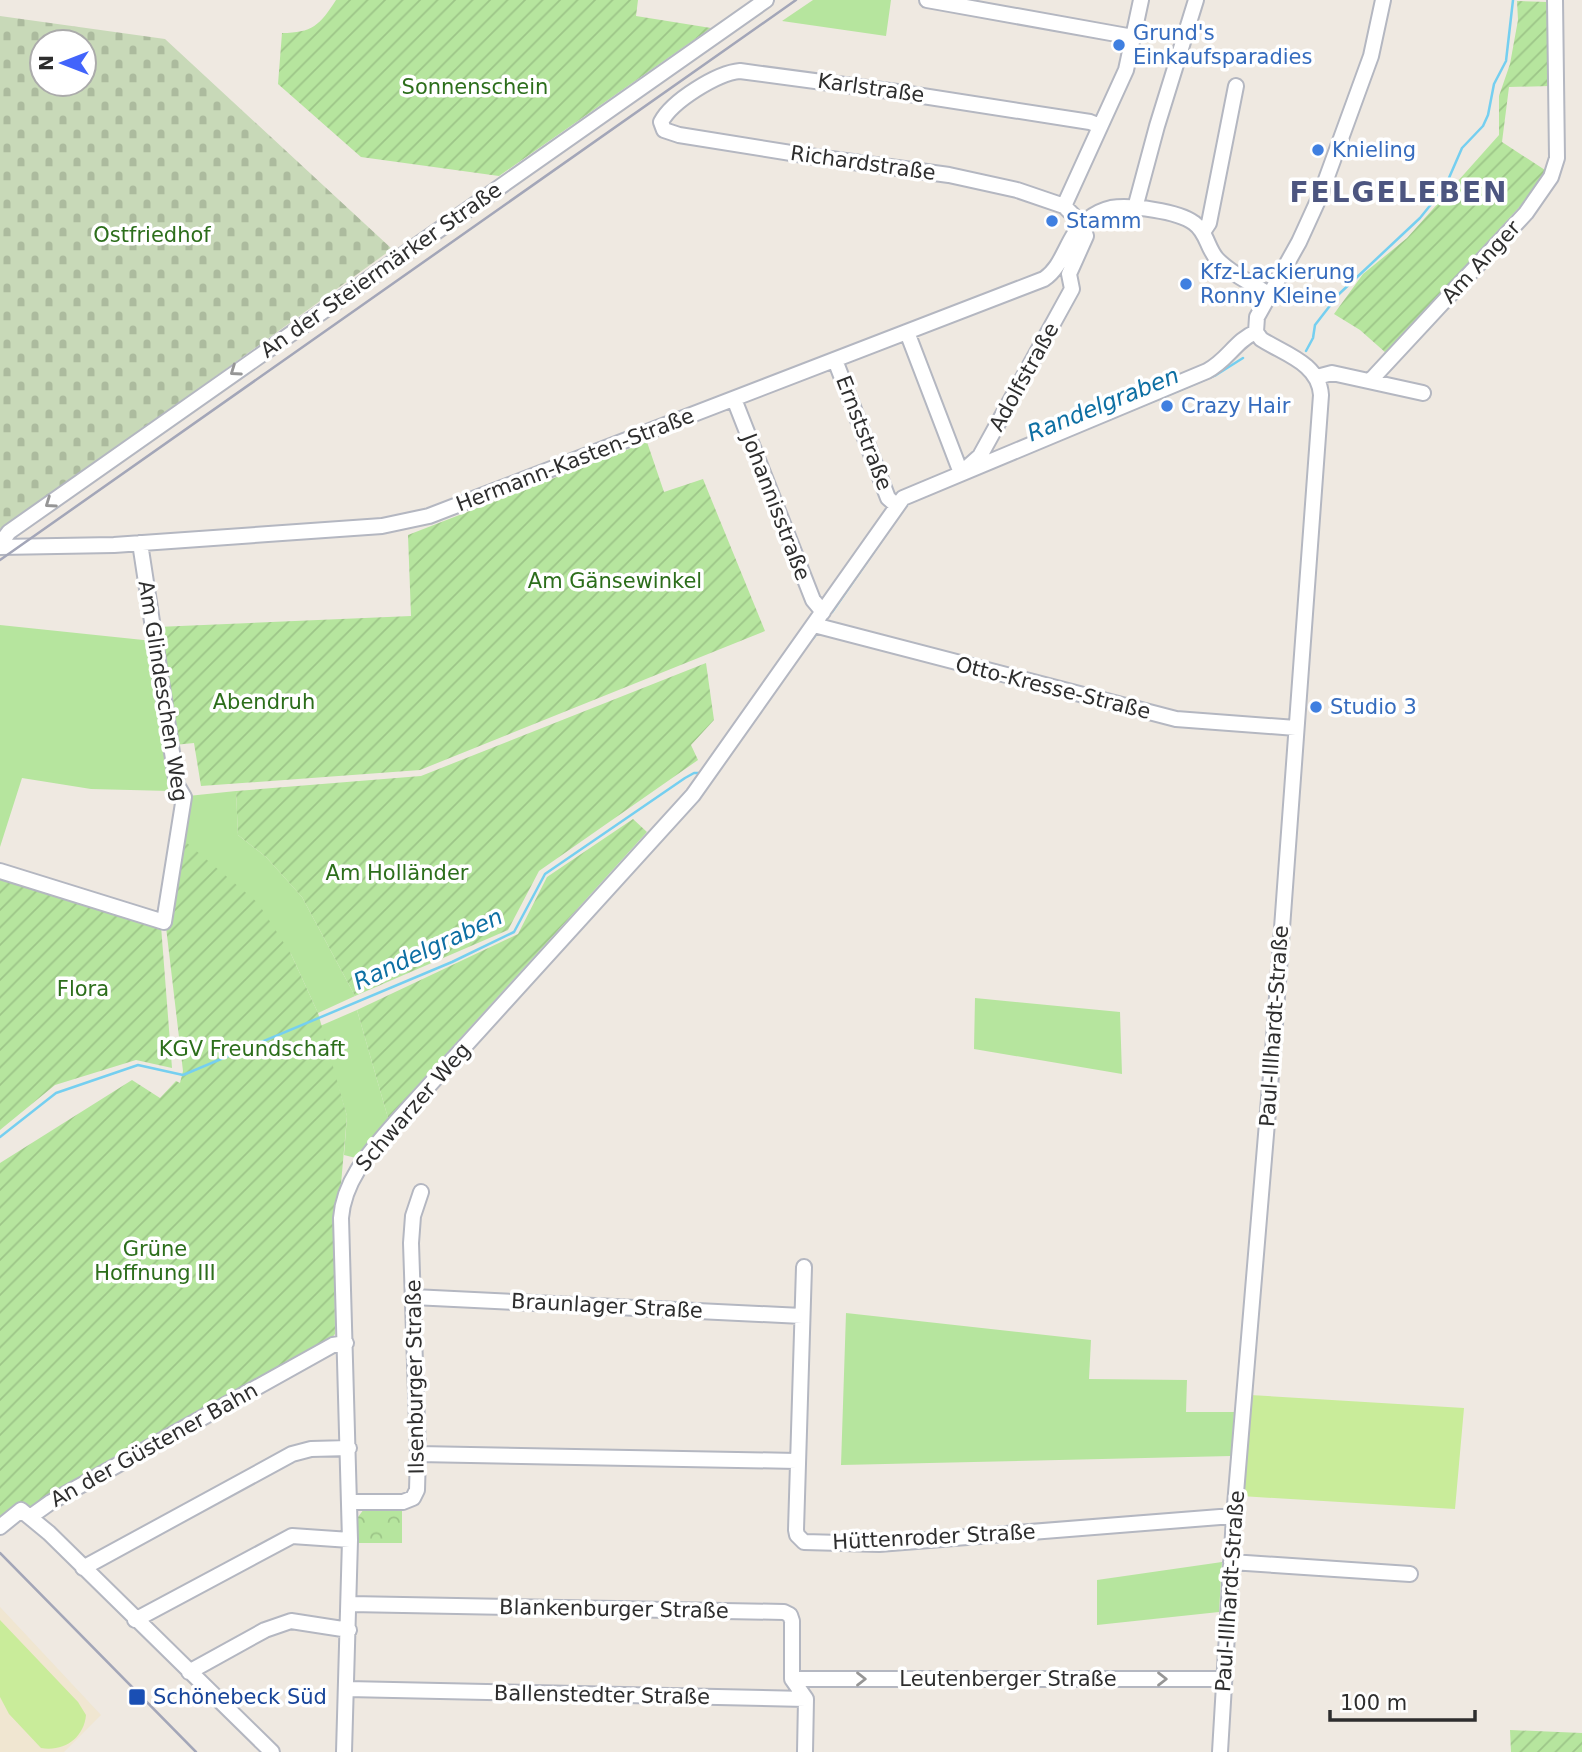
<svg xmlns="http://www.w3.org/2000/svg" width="1582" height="1752" viewBox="0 0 1582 1752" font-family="'DejaVu Sans',sans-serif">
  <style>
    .education { fill: #f0e6d1 }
    .grass { fill: #b6e59e }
    .cemetery { fill: url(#cemetery-stones); fill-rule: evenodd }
    .park { fill: url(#park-crowns) }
    .garden { fill: url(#garden-furrows) }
    .pitch { fill: #c9ec9a }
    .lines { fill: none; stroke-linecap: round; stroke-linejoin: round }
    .stream { stroke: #75cff0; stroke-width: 2.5 }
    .minor-casing { stroke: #b4b7c1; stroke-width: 18 }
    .minor { stroke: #fff; stroke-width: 14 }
    .rail { stroke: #a3a6b8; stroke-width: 2.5 }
    .oneway { stroke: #969696 }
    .shop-dot { fill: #3f7fe0; stroke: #fff; stroke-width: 2.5 }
    .transit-dot { fill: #1a4fb4; stroke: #fff; stroke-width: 2.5 }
    .labels { text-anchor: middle; stroke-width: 7; stroke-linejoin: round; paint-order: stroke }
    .shop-label { font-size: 21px; fill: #366cbe; stroke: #fff; text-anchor: start }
    .park-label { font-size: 21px; fill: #2c6e1b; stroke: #fff }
    .street-label { font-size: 21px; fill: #2e2e2e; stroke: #fff }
    .transit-label { font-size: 21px; fill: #164399; stroke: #fff; text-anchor: start }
    .water-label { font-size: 23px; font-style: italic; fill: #0d6fa3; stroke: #fff }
    .district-label { font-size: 28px; font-weight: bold; letter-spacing: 2px; fill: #4d5680; stroke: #fff }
  </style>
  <defs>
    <pattern id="cemetery-stones" width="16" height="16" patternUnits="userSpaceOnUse" patternTransform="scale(1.75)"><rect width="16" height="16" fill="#c8d9b8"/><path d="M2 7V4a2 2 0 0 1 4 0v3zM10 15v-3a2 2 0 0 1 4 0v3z" fill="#acbb9e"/></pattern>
    <pattern id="park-crowns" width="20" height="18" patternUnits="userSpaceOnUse" patternTransform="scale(1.75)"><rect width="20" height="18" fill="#b6e59e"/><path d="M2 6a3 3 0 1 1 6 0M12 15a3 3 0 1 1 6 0" fill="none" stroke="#9dc588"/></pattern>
    <pattern id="garden-furrows" width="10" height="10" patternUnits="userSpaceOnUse" patternTransform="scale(1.75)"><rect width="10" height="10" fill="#b6e59e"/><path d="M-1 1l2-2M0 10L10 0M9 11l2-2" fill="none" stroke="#9dc588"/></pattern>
  </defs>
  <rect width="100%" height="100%" fill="#efe9e1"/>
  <path class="education" d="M0 1607 101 1715 64 1752H0Z"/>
  <path class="grass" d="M813 0H891L886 36 782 21Z
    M0 625 153 641 170 791 91 789 22 778 0 847Z
    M236 791 238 835 266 857 302 897 355 996 318 1013 291 954 181 838 188 796Z
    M975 998 1120 1012 1122 1074 974 1049Z
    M357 1010 388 1118 356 1158 344 1155 347 1116 320 1026Z
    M846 1313 1091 1340 1089 1379 1187 1380 1186 1412H1234L1231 1456 841 1465Z
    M1222 1562 1219 1612 1097 1625V1580Z"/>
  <path class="cemetery" d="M0 16 165 39 392 249 0 532ZM42 42H84V84H42Z"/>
  <path class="park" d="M364 1509H402V1543H358V1517Z"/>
  <path class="garden" d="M336 0H638L636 16 711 28 499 176 361 157 278 84 282 33C312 33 320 25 336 0Z
    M1517 1 1547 2 1552 9 1550 86 1509 87 1502 142 1548 172 1524 202 1386 353 1360 330 1334 314 1363 274 1407 238 1499 135V96L1510 64 1518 20Z
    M647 442 664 492 703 479 765 631 420 770 201 786 194 743 174 745 157 627 411 616 408 535Z
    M706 663 714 720 691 745 698 760 539 871 508 930 355 996 302 897 266 857 238 835 236 791 421 776Z
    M633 819 647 832 388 1118 357 1010 518 934 547 877Z
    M181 838 258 903 291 954 318 1013 347 1116 341 1184 334 1206 335 1334 327 1343 28 1510 19 1503 0 1519V1163L132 1080 160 1098 176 1081 180 1083 183 1071 166 927Z
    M0 875 161 926 172 1068 136 1060 55 1085 0 1130Z
    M1510 1730 1582 1733V1752H1511Z"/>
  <path class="pitch" d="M1250 1395 1464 1408 1455 1509 1241 1496Z
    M0 1620 78 1702 86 1715C84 1738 64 1752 41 1748L9 1714 0 1697Z"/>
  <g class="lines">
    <path class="stream" d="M1306 351 1313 338 1315 325 1339 294 1420 218 1445 187 1462 148 1483 126 1488 115 1494 84 1506 61 1513 0
      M1132 410 1216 375 1243 358
      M832 612 908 503
      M808 644 815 636
      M0 1137 56 1093 138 1065 183 1075 452 962 514 932 545 874 685 778 694 773H700"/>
    <defs>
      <path id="minor" d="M927 0 1133 37
        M1064 206 1017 190 949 175 816 157 679 135 664 130 661 122C672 101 717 73 740 71L897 92 1090 122 1100 126
        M1135 208 1157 126 1196 0
        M1203 232 1209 223 1236 86
        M907 332 961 473 980 456 1072 289 1069 274 1086 236 1082 224 1064 206 1126 70 1141 0
        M1256 332 1257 317 1299 242 1320 196 1371 56 1383 0
        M835 360 888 498 896 505
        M1317 377 1332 373 1423 393
        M1370 381 1526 213 1551 177 1557 158 1555 0
        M734 399 813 600 823 612
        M0 544 9 532 766 0
        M0 547 114 545 382 526 429 516 1044 279C1065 265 1066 236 1087 220 1094 214 1102 210 1111 208 1131 205 1178 211 1194 223 1207 232 1207 248 1217 259 1231 274 1253 284 1270 295
        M814 625 1176 719 1296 728
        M0 871 164 922 184 797 177 785 140 543
        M804 1267 796 1530 797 1535 804 1542 879 1544 1220 1517H1234
        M413 1297 802 1316
        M418 1454 797 1461
        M350 1502H403L413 1498 417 1490 418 1454 411 1243 413 1216 421 1192
        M30 1517 51 1502 333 1345 346 1343
        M0 1527 21 1510 49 1533 272 1752
        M1231 1562 1410 1574
        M83 1568 292 1454 311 1449 349 1448
        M350 1604 784 1612 790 1615 792 1621V1679L806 1699
        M135 1620 292 1536 350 1540
        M189 1672 265 1630 291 1621 349 1630
        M792 1679H1223
        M347 1689 806 1699 805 1752
        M344 1752 350 1540 341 1218C344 1179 371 1151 395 1123L693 795 903 498 1207 371C1227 361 1236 340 1256 332
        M1220 1752 1234 1517 1273 1051 1321 395C1319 363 1284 354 1261 339L1256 332"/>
    </defs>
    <use href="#minor" class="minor-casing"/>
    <use href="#minor" class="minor"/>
    <path class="rail" d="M0 560 796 0
      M0 1553 196 1752"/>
  </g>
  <defs><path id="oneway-chevron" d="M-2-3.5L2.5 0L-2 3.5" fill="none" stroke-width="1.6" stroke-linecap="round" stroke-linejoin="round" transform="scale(1.75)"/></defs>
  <g class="oneway">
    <use href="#oneway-chevron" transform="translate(235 371) rotate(145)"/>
    <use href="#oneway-chevron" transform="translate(50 503) rotate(145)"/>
    <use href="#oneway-chevron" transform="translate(861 1679)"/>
    <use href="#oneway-chevron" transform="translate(1162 1679)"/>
  </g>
  <g class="shop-dot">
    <circle cx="1119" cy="45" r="7"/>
    <circle cx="1318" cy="150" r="7"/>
    <circle cx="1052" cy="221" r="7"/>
    <circle cx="1186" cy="284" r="7"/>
    <circle cx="1167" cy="406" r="7"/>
    <circle cx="1316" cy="707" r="7"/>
  </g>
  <rect class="transit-dot" x="128" y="1688" width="18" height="18" rx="3.5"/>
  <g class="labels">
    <g class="shop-label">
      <text x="1133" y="40">Grund's<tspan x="1133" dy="24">Einkaufsparadies</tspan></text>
      <text x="1332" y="157">Knieling</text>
      <text x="1066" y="228">Stamm</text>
      <text x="1200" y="279">Kfz-Lackierung<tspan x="1200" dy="24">Ronny Kleine</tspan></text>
      <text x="1181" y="413">Crazy Hair</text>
      <text x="1330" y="714">Studio 3</text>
    </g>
    <g class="park-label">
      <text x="475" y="94">Sonnenschein</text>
      <text x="152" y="242">Ostfriedhof</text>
      <text x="615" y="588">Am Gänsewinkel</text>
      <text x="264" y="709">Abendruh</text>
      <text x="397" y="880">Am Holländer</text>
      <text x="83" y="996">Flora</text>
      <text x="252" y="1056">KGV Freundschaft</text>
      <text x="155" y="1256">Grüne<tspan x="155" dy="24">Hoffnung III</tspan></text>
    </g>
    <g class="street-label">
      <text transform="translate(871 88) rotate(8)" y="7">Karlstraße</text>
      <text transform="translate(863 163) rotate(8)" y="7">Richardstraße</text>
      <text transform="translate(1481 262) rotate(-47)" y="7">Am Anger</text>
      <text transform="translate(381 270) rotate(-35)" y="7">An der Steiermärker Straße</text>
      <text transform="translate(1024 377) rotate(-61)" y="7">Adolfstraße</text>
      <text transform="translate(864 433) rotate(69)" y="7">Ernststraße</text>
      <text transform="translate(575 460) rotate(-21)" y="7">Hermann-Kasten-Straße</text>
      <text transform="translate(776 507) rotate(69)" y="7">Johannisstraße</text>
      <text transform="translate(1053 688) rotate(14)" y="7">Otto-Kresse-Straße</text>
      <text transform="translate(163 691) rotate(81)" y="7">Am Glindeschen Weg</text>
      <text transform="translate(1274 1026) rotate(-86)" y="7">Paul-Illhardt-Straße</text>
      <text transform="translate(413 1107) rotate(-49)" y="7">Schwarzer Weg</text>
      <text transform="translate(607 1306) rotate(3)" y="7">Braunlager Straße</text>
      <text transform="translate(415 1377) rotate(-91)" y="7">Ilsenburger Straße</text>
      <text transform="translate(154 1445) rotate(-29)" y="7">An der Güstener Bahn</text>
      <text transform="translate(934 1537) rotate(-3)" y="7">Hüttenroder Straße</text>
      <text transform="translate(1230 1591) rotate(-86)" y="7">Paul-Illhardt-Straße</text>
      <text transform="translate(614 1609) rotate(1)" y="7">Blankenburger Straße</text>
      <text x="1008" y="1686">Leutenberger Straße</text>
      <text transform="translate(602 1695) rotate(1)" y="7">Ballenstedter Straße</text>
    </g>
    <g class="transit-label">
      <text x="153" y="1704">Schönebeck Süd</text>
    </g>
    <g class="water-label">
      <text transform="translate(1103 404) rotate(-22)" y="8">Randelgraben</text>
      <text transform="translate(428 949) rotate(-25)" y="8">Randelgraben</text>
    </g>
    <g class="district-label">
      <text x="1399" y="202">FELGELEBEN</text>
    </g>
  </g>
  <g transform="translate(63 63) rotate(270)"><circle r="33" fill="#ffffff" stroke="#ababab" stroke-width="2"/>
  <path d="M0-5L12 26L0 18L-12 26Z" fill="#4264fb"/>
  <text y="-10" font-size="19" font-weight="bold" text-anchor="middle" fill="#2e2e2e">N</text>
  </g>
  <path d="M1330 1710v10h145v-10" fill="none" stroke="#2e2e2e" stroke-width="3.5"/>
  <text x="1340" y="1710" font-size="21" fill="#2e2e2e" stroke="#ffffff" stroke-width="5" paint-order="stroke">100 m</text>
</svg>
